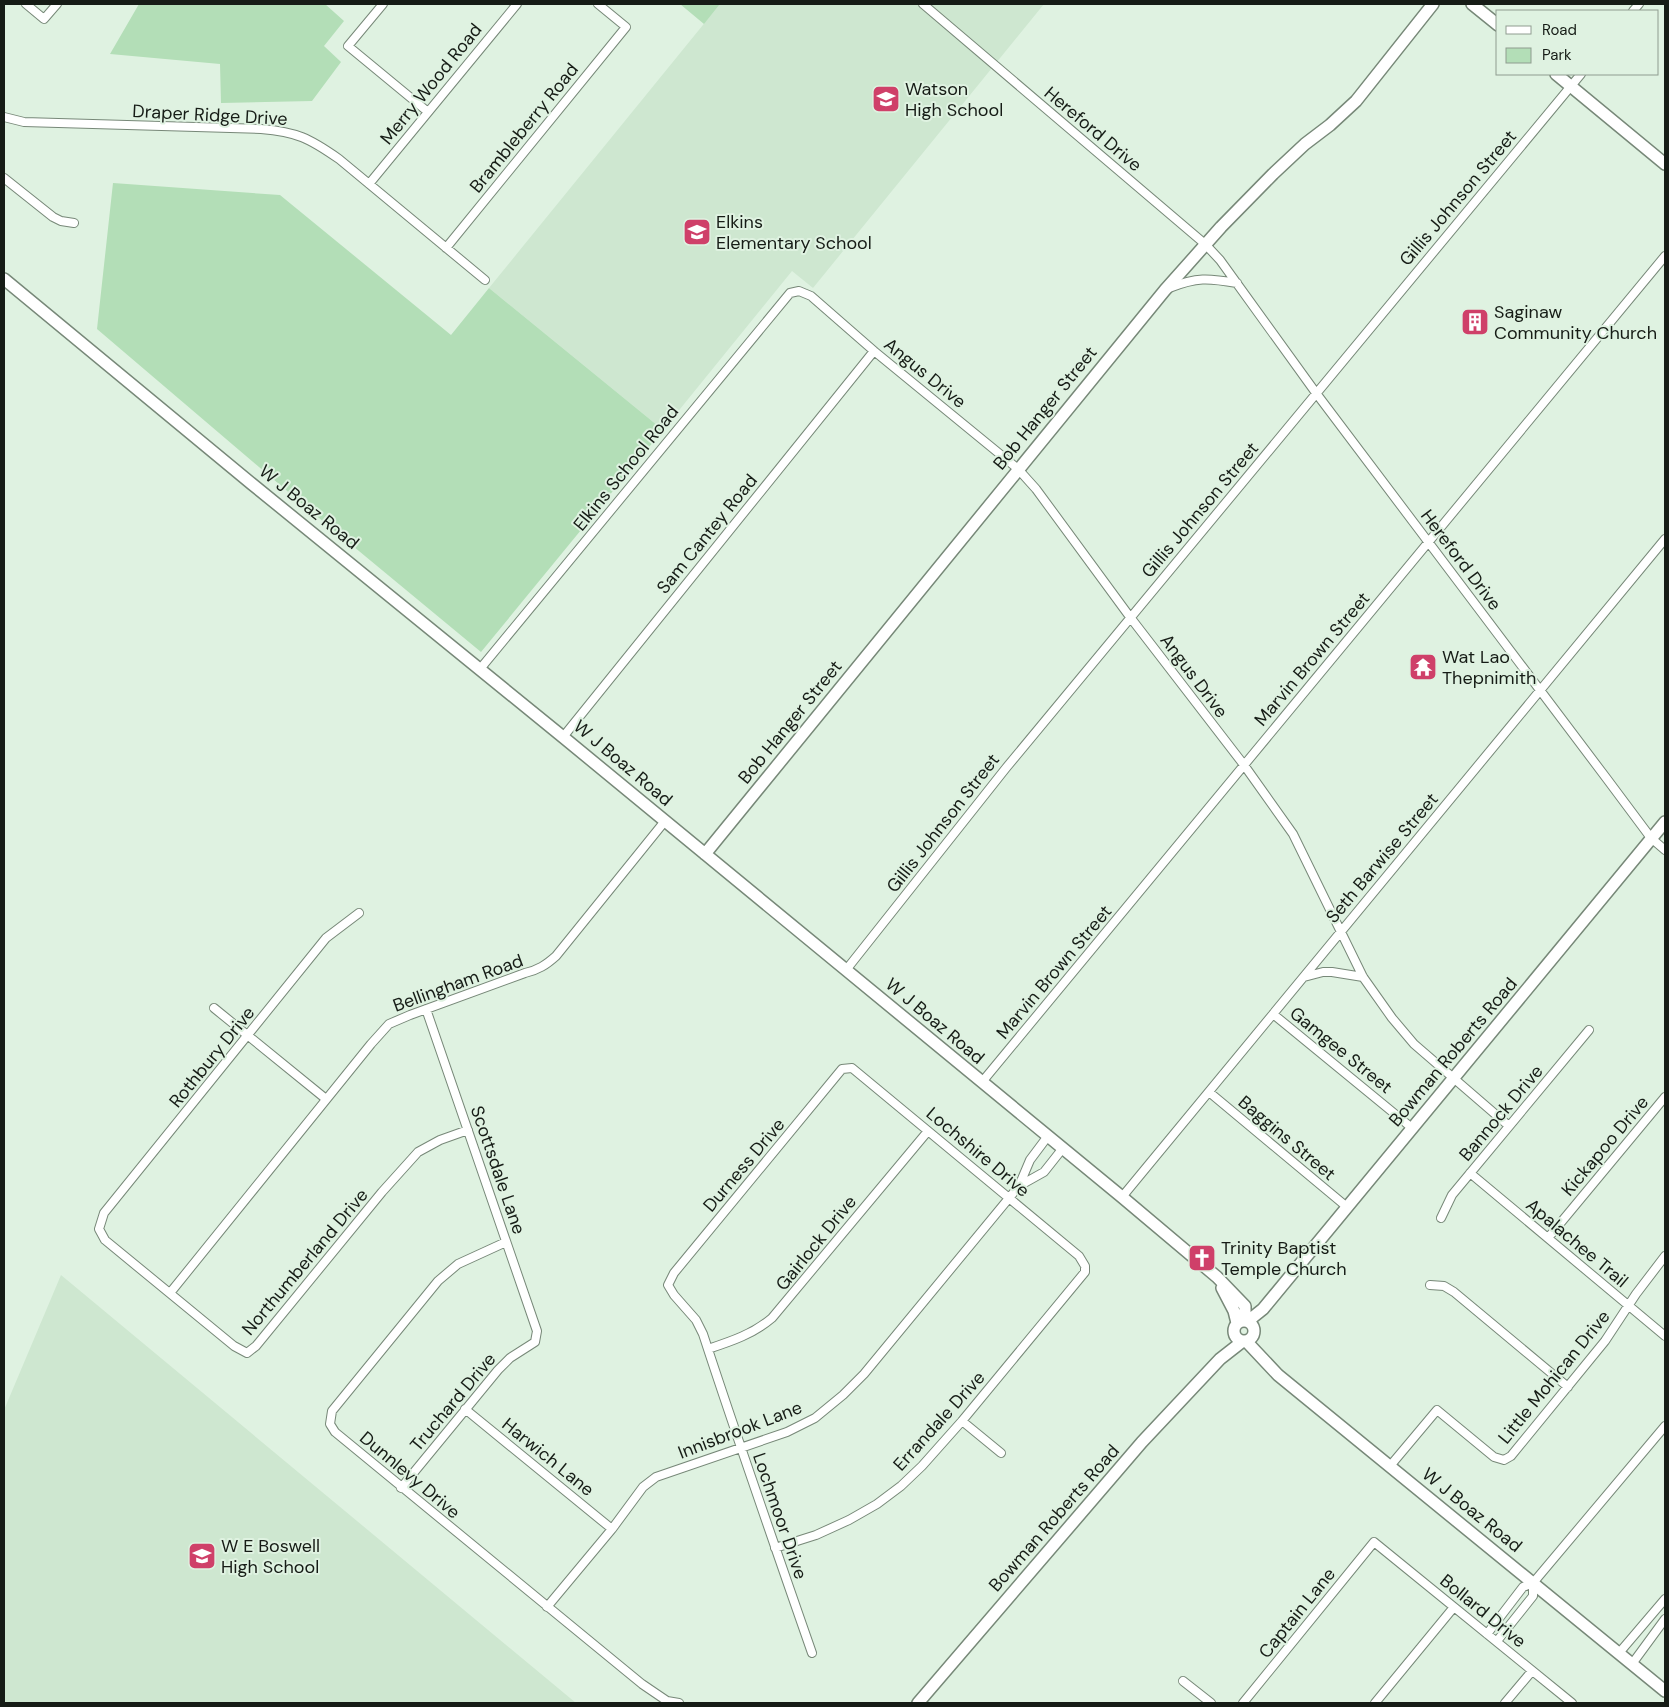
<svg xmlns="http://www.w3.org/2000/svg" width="1669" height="1707" viewBox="0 0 1669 1707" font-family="'DM Sans',sans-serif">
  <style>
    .built { fill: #cee7d0 }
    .green { fill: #b3deb7 }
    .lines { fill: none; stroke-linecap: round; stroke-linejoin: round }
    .street-casing { stroke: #778878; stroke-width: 10 }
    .secondary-casing { stroke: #778878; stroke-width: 14 }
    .street { stroke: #fff; stroke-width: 8 }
    .secondary { stroke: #fff; stroke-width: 11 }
    .labels { text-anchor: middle; stroke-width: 4; stroke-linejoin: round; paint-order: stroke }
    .street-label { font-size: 18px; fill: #161c16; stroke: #dff2e1 }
    .poi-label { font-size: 18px; fill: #161c16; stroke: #dff2e1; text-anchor: start }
  </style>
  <rect width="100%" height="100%" fill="#dff2e1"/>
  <path class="built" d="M720 4H1044L813 288 792 271 663 430 489 288Z
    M61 1275 576 1703H4V1410Z"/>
  <path class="green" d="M139 4H325L344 21 324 46 341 62 312 101 221 103 220 64 110 54Z
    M680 4H720L704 24Z
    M113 183 280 195 451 335 489 288 663 430 481 652 313 513 97 329Z"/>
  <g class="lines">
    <defs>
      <path id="street" d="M26 4 44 19 57 4
        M383 4 348 46 428 112
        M923 4 1205 244 1220 260 1316 393 1607 779 1651 838 1665 850
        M1633 11 1639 4
        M4 117 24 122 261 129C297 132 309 138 339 159L485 280
        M4 178 53 217 61 221 74 223
        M369 184 517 4
        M446 248 626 27 598 4
        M1169 288C1197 277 1208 278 1237 283
        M480 669 790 293 799 291 811 296 874 351 1018 469 1036 489 1130 617 1244 765 1293 834 1363 977 1392 1018 1414 1044 1509 1126
        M563 737 874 351
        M359 913 326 938 104 1213 99 1229 105 1240 234 1346 247 1353 256 1346 382 1192 418 1152 440 1140 468 1130
        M846 970 1006 768 1581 74
        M1304 977 1323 972H1332L1363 977
        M214 1008 326 1099
        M1273 1014 1412 1128
        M982 1082 1665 256
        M1209 1092 1347 1207
        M1470 1173 1665 1336
        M1019 1186 1044 1172 1063 1148
        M1122 1197 1665 539
        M1441 1218 1452 1195 1589 1030
        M1548 1238 1665 1097
        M506 1242 458 1264 438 1281 332 1411 330 1424 335 1432 642 1684 667 1701 679 1703
        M1430 1285 1444 1286 1454 1292 1568 1387
        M170 1293 371 1044 389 1024 410 1015 525 973C538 970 546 965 556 956L665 821
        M708 1349C732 1341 753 1334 772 1318L928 1131
        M465 1409 612 1529
        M962 1421 1001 1453
        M1390 1466 1437 1410 1494 1457 1504 1460 1511 1456 1605 1341 1636 1294 1665 1256
        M401 1488 498 1370 510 1358 535 1342 537 1331 426 1009
        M775 1548 816 1535 849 1520 877 1504 901 1486 922 1466 962 1421 1085 1272V1266L1079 1256 852 1068 842 1069 674 1273 668 1285 674 1295 696 1320 703 1334C738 1441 775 1547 812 1653
        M547 1607 612 1529 643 1487 656 1477 787 1432 815 1418 843 1395 864 1374 1019 1186 1030 1160 1048 1136
        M1487 1634 1523 1587 1533 1583 1665 1426
        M1497 1641 1533 1596V1583
        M1619 1653 1665 1599
        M1632 1664 1665 1619
        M1183 1681 1211 1703
        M1243 1703 1374 1542 1572 1703
        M1375 1703 1454 1607
        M1505 1703 1532 1671"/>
      <path id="secondary" d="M1472 4 1498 25
        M1556 74 1665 164
        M4 279 252 484 563 737 1122 1197 1217 1277 1245 1306V1320
        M705 854 1165 290 1221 227 1273 174 1305 144 1330 125 1356 101 1433 4
        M1222 1288 1234 1311 1237 1323
        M1234 1331a10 10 0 1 1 20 0a10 10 0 1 1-20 0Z
        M1248 1321 1263 1309 1665 822
        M1246 1341 1278 1375 1665 1691
        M918 1703 1142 1442 1220 1359 1243 1341"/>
    </defs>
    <use href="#street" class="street-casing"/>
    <use href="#secondary" class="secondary-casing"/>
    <use href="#street" class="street"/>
    <use href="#secondary" class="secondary"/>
  </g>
  <defs>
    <symbol id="school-square" viewBox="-11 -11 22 22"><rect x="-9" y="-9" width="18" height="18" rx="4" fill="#cf4069" stroke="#dff2e1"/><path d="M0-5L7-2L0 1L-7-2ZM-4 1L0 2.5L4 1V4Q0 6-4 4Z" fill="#fff"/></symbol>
    <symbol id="building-square" viewBox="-11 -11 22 22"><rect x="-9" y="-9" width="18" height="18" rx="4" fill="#cf4069" stroke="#dff2e1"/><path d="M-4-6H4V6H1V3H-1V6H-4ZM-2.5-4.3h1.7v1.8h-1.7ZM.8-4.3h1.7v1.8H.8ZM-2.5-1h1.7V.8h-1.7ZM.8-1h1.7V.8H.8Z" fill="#fff"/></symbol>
    <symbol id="temple-square" viewBox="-11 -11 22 22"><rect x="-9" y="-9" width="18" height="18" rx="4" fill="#cf4069" stroke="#dff2e1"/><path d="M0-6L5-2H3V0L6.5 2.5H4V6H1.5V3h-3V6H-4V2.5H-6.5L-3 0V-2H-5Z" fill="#fff"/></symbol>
    <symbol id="church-square" viewBox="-11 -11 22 22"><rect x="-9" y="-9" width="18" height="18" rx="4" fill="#cf4069" stroke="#dff2e1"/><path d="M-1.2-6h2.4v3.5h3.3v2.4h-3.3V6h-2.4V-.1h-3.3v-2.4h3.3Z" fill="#fff"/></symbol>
  </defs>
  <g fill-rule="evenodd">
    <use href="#school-square" x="870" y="83" width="32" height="32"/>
    <use href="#school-square" x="681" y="216" width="32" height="32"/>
    <use href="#building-square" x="1459" y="306" width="32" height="32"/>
    <use href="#temple-square" x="1407" y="651" width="32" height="32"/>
    <use href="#church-square" x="1186" y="1242" width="32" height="32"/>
    <use href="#school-square" x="186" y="1540" width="32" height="32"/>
  </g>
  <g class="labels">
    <g class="street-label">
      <text transform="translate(431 84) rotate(-51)" y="6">Merry Wood Road</text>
      <text transform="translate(210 115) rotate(3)" y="6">Draper Ridge Drive</text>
      <text transform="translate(524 128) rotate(-51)" y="6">Brambleberry Road</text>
      <text transform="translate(1093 129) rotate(40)" y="6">Hereford Drive</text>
      <text transform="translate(1458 198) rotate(-50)" y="6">Gillis Johnson Street</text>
      <text transform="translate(925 373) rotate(39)" y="6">Angus Drive</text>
      <text transform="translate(1045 408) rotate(-51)" y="6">Bob Hanger Street</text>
      <text transform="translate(626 468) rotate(-51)" y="6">Elkins School Road</text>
      <text transform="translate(309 507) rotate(39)" y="6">W J Boaz Road</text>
      <text transform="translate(1200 510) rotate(-50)" y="6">Gillis Johnson Street</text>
      <text transform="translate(707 534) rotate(-51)" y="6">Sam Cantey Road</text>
      <text transform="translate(1461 560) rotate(53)" y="6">Hereford Drive</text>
      <text transform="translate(1312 659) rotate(-50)" y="6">Marvin Brown Street</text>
      <text transform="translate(1194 676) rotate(53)" y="6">Angus Drive</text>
      <text transform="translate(790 722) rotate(-51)" y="6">Bob Hanger Street</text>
      <text transform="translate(623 763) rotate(40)" y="6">W J Boaz Road</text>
      <text transform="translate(943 823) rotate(-52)" y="6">Gillis Johnson Street</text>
      <text transform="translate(1382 858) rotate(-50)" y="6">Seth Barwise Street</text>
      <text transform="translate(1054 972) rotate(-50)" y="6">Marvin Brown Street</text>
      <text transform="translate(458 983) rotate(-20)" y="6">Bellingham Road</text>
      <text transform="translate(935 1021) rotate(40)" y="6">W J Boaz Road</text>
      <text transform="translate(1341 1050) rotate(39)" y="6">Gamgee Street</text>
      <text transform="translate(1453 1052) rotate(-50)" y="6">Bowman Roberts Road</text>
      <text transform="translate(212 1057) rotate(-51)" y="6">Rothbury Drive</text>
      <text transform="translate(1501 1113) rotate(-50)" y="6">Bannock Drive</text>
      <text transform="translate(1287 1138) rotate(40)" y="6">Baggins Street</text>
      <text transform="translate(1605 1146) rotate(-50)" y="6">Kickapoo Drive</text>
      <text transform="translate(978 1152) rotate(40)" y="6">Lochshire Drive</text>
      <text transform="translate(744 1165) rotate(-50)" y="6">Durness Drive</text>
      <text transform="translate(498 1170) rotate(71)" y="6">Scottsdale Lane</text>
      <text transform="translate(816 1243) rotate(-51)" y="6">Gairlock Drive</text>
      <text transform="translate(1577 1243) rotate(40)" y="6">Apalachee Trail</text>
      <text transform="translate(305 1262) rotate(-50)" y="6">Northumberland Drive</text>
      <text transform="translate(1554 1377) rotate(-51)" y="6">Little Mohican Drive</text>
      <text transform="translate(453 1402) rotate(-50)" y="6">Truchard Drive</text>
      <text transform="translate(939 1421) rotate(-48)" y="6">Errandale Drive</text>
      <text transform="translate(740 1430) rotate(-21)" y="6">Innisbrook Lane</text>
      <text transform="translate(548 1457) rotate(39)" y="6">Harwich Lane</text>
      <text transform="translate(410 1475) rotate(40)" y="6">Dunnlevy Drive</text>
      <text transform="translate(1472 1510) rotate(39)" y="6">W J Boaz Road</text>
      <text transform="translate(780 1516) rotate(71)" y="6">Lochmoor Drive</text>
      <text transform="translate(1054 1518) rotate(-49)" y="6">Bowman Roberts Road</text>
      <text transform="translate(1483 1611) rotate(39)" y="6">Bollard Drive</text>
      <text transform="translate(1297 1613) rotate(-51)" y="6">Captain Lane</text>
    </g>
    <g class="poi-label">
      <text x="905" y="95">Watson<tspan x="905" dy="21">High School</tspan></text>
      <text x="716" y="228">Elkins<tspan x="716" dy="21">Elementary School</tspan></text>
      <text x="1494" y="318">Saginaw<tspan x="1494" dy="21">Community Church</tspan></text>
      <text x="1442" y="663">Wat Lao<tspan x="1442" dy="21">Thepnimith</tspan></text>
      <text x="1221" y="1254">Trinity Baptist<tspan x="1221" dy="21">Temple Church</tspan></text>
      <text x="221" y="1552">W E Boswell<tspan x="221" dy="21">High School</tspan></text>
    </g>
  </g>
  <rect width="1669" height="1707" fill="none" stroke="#161c16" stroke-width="10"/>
  <rect x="1496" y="10" width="162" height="65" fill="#dff2e1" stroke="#8f9c90"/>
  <rect x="1506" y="26" width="25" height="8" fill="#ffffff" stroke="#8f9c90"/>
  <text x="1542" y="35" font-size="15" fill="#161c16">Road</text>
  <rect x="1506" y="48" width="25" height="15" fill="#b3deb7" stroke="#8f9c90"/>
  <text x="1542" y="60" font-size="15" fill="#161c16">Park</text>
</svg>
